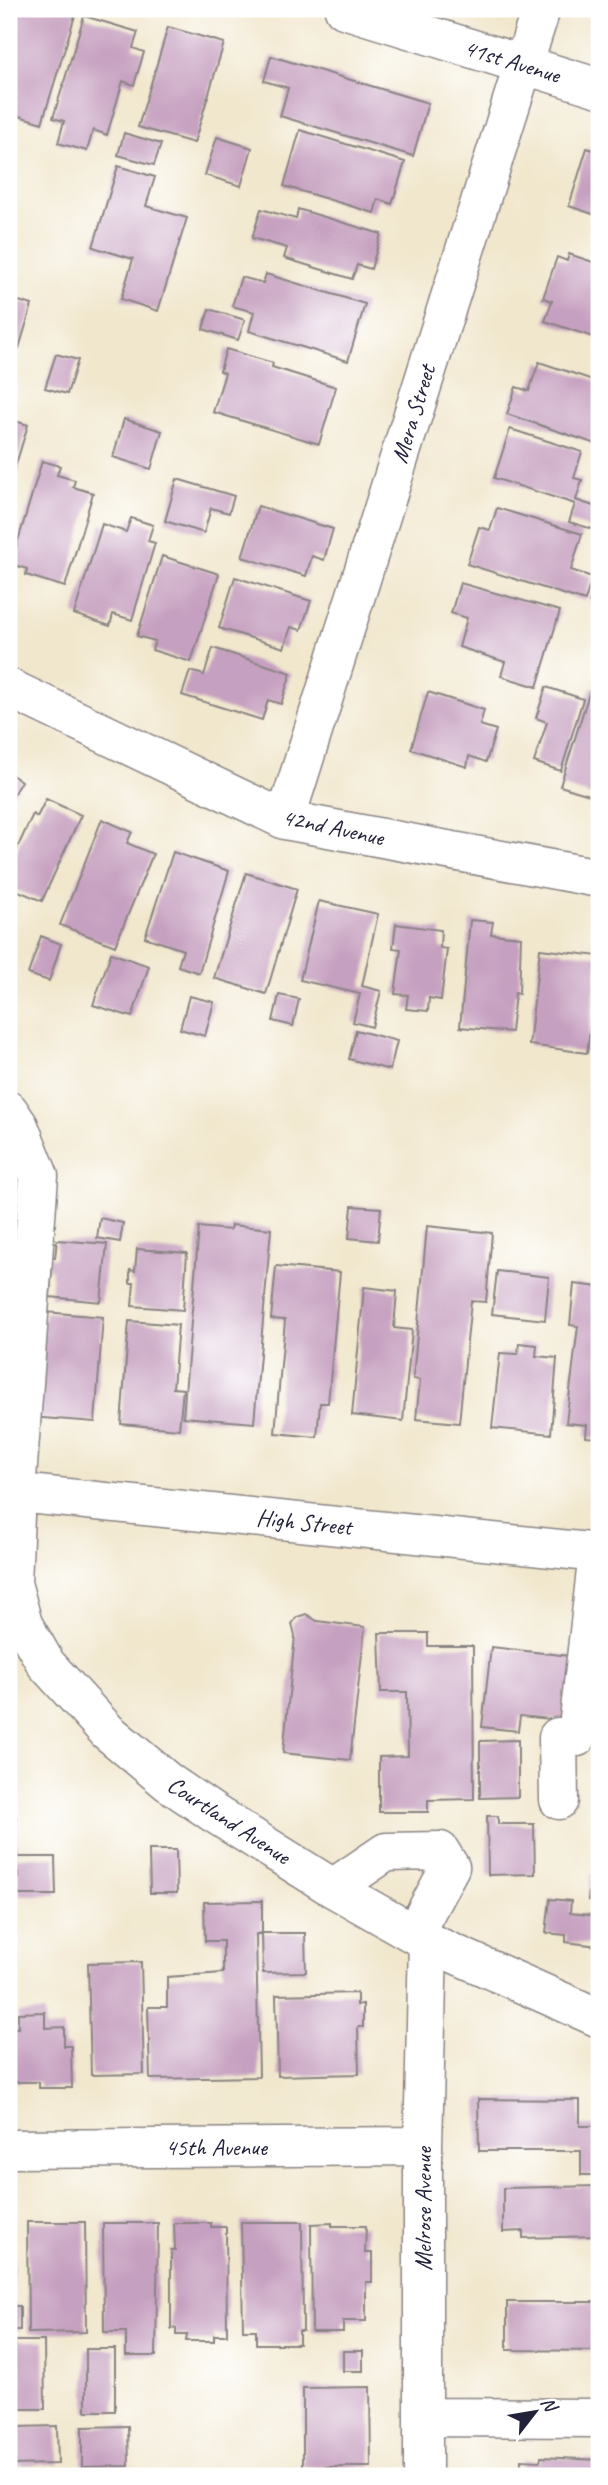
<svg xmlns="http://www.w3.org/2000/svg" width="608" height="2485" viewBox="0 0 608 2485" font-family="Caveat,sans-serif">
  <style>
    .building { fill: #c6a0c0 }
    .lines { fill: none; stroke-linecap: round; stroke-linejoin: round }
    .minor-casing { stroke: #8a8484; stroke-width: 41 }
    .major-casing { stroke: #8a8484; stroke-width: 41 }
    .minor { stroke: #fff; stroke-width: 38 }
    .major { stroke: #fff; stroke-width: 38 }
    .labels { text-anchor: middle; stroke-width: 6; stroke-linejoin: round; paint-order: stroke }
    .street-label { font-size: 24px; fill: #22223b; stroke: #fff }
  </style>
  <rect width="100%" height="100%" fill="#fff"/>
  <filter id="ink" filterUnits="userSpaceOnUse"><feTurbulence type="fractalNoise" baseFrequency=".0143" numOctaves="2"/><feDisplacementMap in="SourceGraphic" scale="14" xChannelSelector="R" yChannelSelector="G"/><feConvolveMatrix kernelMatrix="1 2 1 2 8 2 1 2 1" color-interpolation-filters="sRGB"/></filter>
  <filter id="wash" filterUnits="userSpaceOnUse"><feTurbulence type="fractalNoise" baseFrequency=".00686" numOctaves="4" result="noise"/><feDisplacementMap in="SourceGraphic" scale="28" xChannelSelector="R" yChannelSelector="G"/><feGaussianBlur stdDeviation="1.57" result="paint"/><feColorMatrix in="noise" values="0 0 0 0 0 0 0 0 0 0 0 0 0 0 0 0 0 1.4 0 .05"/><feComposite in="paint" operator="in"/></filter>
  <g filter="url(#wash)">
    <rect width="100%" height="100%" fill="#f1e7cd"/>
    <g id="blocks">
      <path class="building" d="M17 9H77L42 123 9 113V37Z
        M84 16 138 32 133 48 144 52 134 85 123 81 107 135 93 130 87 151 58 143 64 121 53 118Z
        M168 27 224 43 194 143 138 127Z
        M271 56 428 103 413 156 280 116 288 88 264 81Z
        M300 130 405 162 392 204 378 199 374 213 284 186Z
        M124 133 161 144 154 165 118 155Z
        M217 137 252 148 241 186 205 175Z
        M587 148 599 152V216L569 206Z
        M118 166 155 177 146 206 187 218 158 311 121 299 133 259 93 247Z
        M261 209 296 219 298 209 381 234 371 269 357 265 352 279 284 258 287 248 252 238Z
        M569 254 599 264V339L545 321 552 301 543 298 557 257 567 261Z
        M266 274 365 304 348 361 249 331 254 312 232 306 241 277 263 283Z
        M9 298 32 305 19 348 9 345Z
        M209 309 245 320 238 340 203 329Z
        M226 349 273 363 272 367 336 387 319 444 213 412 225 373 220 371Z
        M56 354 78 360 67 394 45 388Z
        M539 362 599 382V445L507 414 516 387 529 391Z
        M124 419 162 431 151 469 113 457Z
        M12 420 28 425 9 487V425Z
        M510 429 582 452 574 478 582 480 576 500 599 508V531L569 522 575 504 494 478Z
        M42 461 60 466 57 475 75 480 73 487 93 493 65 587 26 575 27 569 11 564Z
        M177 479 234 496 229 513 211 508 204 533 165 521Z
        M258 506 333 529 324 560 312 556 306 576 242 557Z
        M497 508 582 534 571 570 592 577 585 601 467 564 479 527 490 530Z
        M131 518 153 525 148 541 155 543 132 620 113 614 110 626 74 614 102 524 126 532Z
        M162 556 219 574 191 662 152 650 155 641 137 636Z
        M599 571V606L589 603Z
        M235 577 311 601 301 630 291 627 284 648 219 628Z
        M460 583 560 611 537 687 501 676 505 662 459 647 467 618 451 613Z
        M213 648 291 673 281 704 268 700 262 720 182 695 190 671 204 675Z
        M599 678V790L596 797 560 786 591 687 596 688Z
        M546 687 583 699 561 771 534 762 547 722 536 718Z
        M428 692 484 710 480 725 496 730 486 762 469 756 467 767 411 749Z
        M9 773 21 781 9 802Z
        M46 799 81 815 42 901 14 889 9 899V850L15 853 33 814 37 817Z
        M102 819 132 832 127 843 153 854 115 946 60 925Z
        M173 852 229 871 199 973 178 966 183 950 145 937Z
        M246 873 297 889 266 994 214 978Z
        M319 901 378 914 362 986 381 991 372 1027 353 1022 360 994 300 980Z
        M470 920 493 922 491 934 521 937 519 994 515 993 511 1032 460 1027Z
        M396 924 441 930 440 948 447 949 441 1000 429 998 428 1011 406 1009 408 995 395 994 401 949 393 948Z
        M41 936 61 944 49 981 28 974Z
        M540 949 599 956 587 1053 529 1045Z
        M111 953 149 966 132 1017 93 1005Z
        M279 995 299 999 293 1026 273 1021Z
        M189 996 214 1002 205 1036 180 1029Z
        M356 1030 397 1041 390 1070 349 1059Z
        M352 1206 381 1208 378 1241 349 1238Z
        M100 1218 123 1223 120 1242 97 1238Z
        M231 1225 271 1229 254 1423 183 1417 199 1227 230 1230Z
        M427 1226 492 1233 486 1302 471 1301 459 1423 416 1419 420 1380 413 1379Z
        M57 1240 107 1244 101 1302 50 1297 52 1270 47 1269 49 1257 55 1258Z
        M137 1249 187 1253 183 1310 132 1306 134 1283H130V1270L135 1271Z
        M276 1266 340 1272 328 1403H320L317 1437 275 1433 285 1320 271 1319Z
        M497 1271 549 1277 545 1320 492 1314Z
        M574 1284 599 1287V1438L586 1437 587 1425 566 1423 578 1326 570 1325Z
        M364 1287 397 1291 394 1328 412 1330 403 1421 352 1415Z
        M45 1312 103 1317 95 1422 30 1417Z
        M129 1321 178 1325 173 1388 183 1389 179 1429 121 1424Z
        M519 1343 537 1345 536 1356 557 1358 551 1434 492 1428 500 1353 518 1354Z
        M306 1614 317 1621 365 1627 350 1760 283 1753 295 1636 292 1624 297 1617Z
        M379 1633H428V1646H473L474 1799 428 1800V1812H379V1757L408 1756 407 1692H381Z
        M491 1647 578 1657 571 1721 520 1716 518 1731 482 1727Z
        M518 1740V1797L480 1798V1741Z
        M596 1808H599V1834H593Z
        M487 1816H498V1824H534L535 1874 488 1875Z
        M9 1817H16L17 1857H55L56 1895H18V1872H9Z
        M149 1850H176L177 1893H150Z
        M591 1874 599 1875V1901L588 1900Z
        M550 1899 571 1901 570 1913 599 1916V1946L566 1942V1935L546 1933Z
        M262 1901V1933L256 1934 259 2077 150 2079 148 2007H167V1977L223 1973V1941H205L204 1902Z
        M262 1933H305L306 1972 263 1973Z
        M141 1962 144 2074 91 2075 88 1963Z
        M357 1993V2005L363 2004V2027H358L359 2074 278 2076 276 1995Z
        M45 2012V2028L64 2027V2046H71L72 2088H39V2082H9V2028H18V2013Z
        M478 2099 580 2100V2126H599V2175H581V2151H479Z
        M599 2186V2236L523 2238V2231L503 2232V2188Z
        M27 2222H85L86 2332 28 2333Z
        M241 2222H302L303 2331H299V2344H256V2330H243Z
        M103 2223H158L156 2356H126V2332H104Z
        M174 2223H211V2227H226L227 2335H214V2341H186L187 2335H176V2328L171 2329V2250H175Z
        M332 2223V2226H366L365 2253H372V2282H366V2321H343V2332H312L311 2224Z
        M9 2226H13L14 2306H20V2330H9Z
        M507 2302H599V2351L507 2350Z
        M15 2341H44L45 2409H15Z
        M86 2349H115V2411H86Z
        M343 2351H363V2371H343Z
        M370 2387 371 2467H303V2388Z
        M57 2426 58 2464 9 2465V2435H16V2427Z
        M128 2426 129 2466 82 2467V2427Z
        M541 2457 599 2460V2476H521V2460L540 2461Z"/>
    </g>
  </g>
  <g filter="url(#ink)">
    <use href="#blocks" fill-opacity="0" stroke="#8a8484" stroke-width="2"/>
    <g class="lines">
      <defs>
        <path id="minor" d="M344 9 599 88
          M9 688 285 820 599 878
          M285 820 541 9
          M9 1111 19 1126 39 1176 16 1493 12 1583 23 1624 46 1664 107 1731 168 1782 215 1814 333 1888 428 1942 599 2018
          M559 1800 558 1737H577L598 1553
          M333 1888 386 1852 440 1851 450 1867 414 1934
          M9 2149 423 2146
          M423 2417 599 2418
          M423 2476V2146L428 1942"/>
        <path id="major" d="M9 1492 599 1553"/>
      </defs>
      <use href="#minor" class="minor-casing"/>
      <use href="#major" class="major-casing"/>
      <use href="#minor" class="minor"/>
      <use href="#major" class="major"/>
    </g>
  </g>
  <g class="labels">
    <g class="street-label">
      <text transform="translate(512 61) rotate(17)" y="8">41st Avenue</text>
      <text transform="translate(413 414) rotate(-73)" y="8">Mera Street</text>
      <text transform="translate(333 827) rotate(12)" y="8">42nd Avenue</text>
      <text transform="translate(304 1522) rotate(6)" y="8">High Street</text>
      <text transform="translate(229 1820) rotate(33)" y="8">Courtland Avenue</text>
      <text x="216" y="2155">45th Avenue</text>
      <text transform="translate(423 2209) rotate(-90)" y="8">Melrose Avenue</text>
    </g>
  </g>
  <rect width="608" height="2485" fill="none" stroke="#fff" stroke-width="35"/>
  <g transform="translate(535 2412) rotate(59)" stroke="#ffffff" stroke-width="5" paint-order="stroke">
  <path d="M0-5L12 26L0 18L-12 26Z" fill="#22223b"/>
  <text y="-10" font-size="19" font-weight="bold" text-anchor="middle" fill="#22223b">N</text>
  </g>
</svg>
